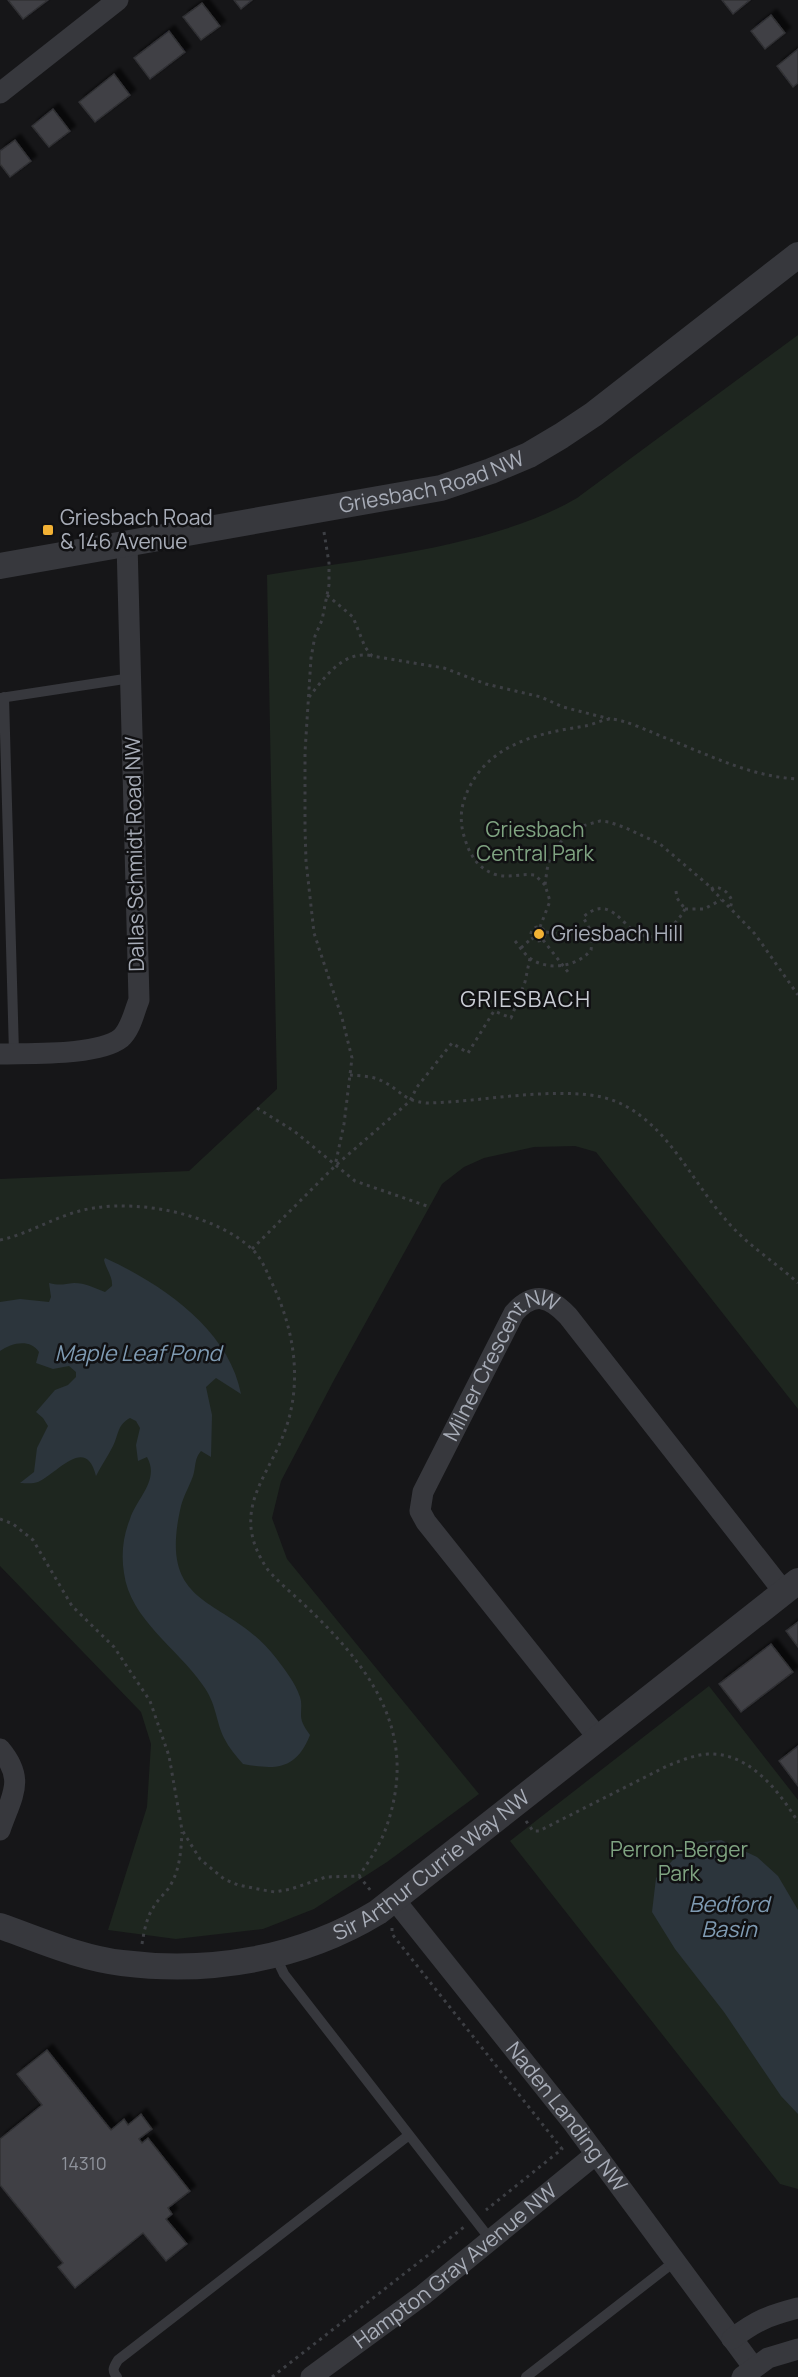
<svg xmlns="http://www.w3.org/2000/svg" width="798" height="2377" viewBox="0 0 798 2377" font-family="Manrope,sans-serif">
  <style>
    .green { fill: #1e261f }
    .water { fill: #2c353c }
    .building { fill: #404145; stroke: #303034; stroke-width: 1.5; filter: url(#shadow) }
    .lines { fill: none; stroke-linecap: round; stroke-linejoin: round }
    .path { stroke: #3d3f44; stroke-width: 3; stroke-dasharray: 3 4.5; stroke-linecap: butt }
    .service { stroke: #37383d; stroke-width: 10 }
    .minor { stroke: #37383d; stroke-width: 21 }
    .tertiary { stroke: #37383d; stroke-width: 26 }
    .poi-dot { fill: #f2b134; stroke: #111113; stroke-width: 2 }
    .labels { text-anchor: middle; stroke-width: 5; stroke-linejoin: round; paint-order: stroke }
    .number-label { font-size: 18px; fill: #8e929b }
    .street-label { font-size: 21px; fill: #a8adb8; stroke: #111113 }
    .poi-label { font-size: 21px; fill: #a8adb8; stroke: #111113; text-anchor: start }
    .park-label { font-size: 21px; fill: #7fa381; stroke: #111113 }
    .neighbourhood-label { font-size: 22px; letter-spacing: 1.5px; fill: #c9ccd4; stroke: #111113 }
    .water-label { font-size: 22px; font-style: italic; fill: #7f9bb3; stroke: #111113 }
  </style>
  <defs>
    <filter id="shadow"><feDropShadow dx="5.5" dy="-5.5" stdDeviation="1.5" flood-color="#0009"/></filter>
  </defs>
  <rect width="100%" height="100%" fill="#161618"/>
  <path class="green" d="M798 335V1409L596 1152 575 1146 534 1147 484 1158 464 1167 442 1184 334 1380 281 1481 272 1518 287 1559 479 1794 387 1862 314 1909 263 1929 176 1939 108 1930 147 1807 151 1744 141 1712 0 1566V1179L189 1171 277 1089 267 575C362 559 494 547 577 498Z
    M709 1686 798 1800V2189L780 2184 510 1841Z"/>
  <path class="water" d="M105 1258C160 1283 229 1329 241 1394L216 1378 206 1387 212 1415 211 1457 201 1451C194 1459 196 1467 193 1476 189 1487 184 1495 181 1506 156 1613 227 1594 276 1658 285 1670 295 1682 300 1697 302 1703 301 1708 301 1715 301 1723 306 1729 310 1735 296 1770 276 1770 243 1764 236 1756 229 1748 224 1738 215 1719 217 1704 202 1684 177 1648 130 1619 124 1573 121 1555 123 1536 130 1519 137 1498 160 1480 147 1457L138 1461 136 1445 140 1428 136 1421 130 1418C117 1425 119 1434 113 1446 108 1456 101 1466 96 1476 86 1435 58 1473 38 1482 33 1484 25 1483 20 1483L34 1472 37 1448 48 1426 43 1418 36 1412 55 1390 68 1385 76 1377V1372L69 1366 53 1369 36 1363 39 1352C30 1338 11 1343 0 1351V1302L20 1299 49 1302 51 1297 49 1283C60 1286 64 1284 74 1283 85 1283 95 1288 105 1292L112 1286C113 1277 106 1269 104 1260Z
    M721 1840 757 1857 778 1876 798 1910V2114L781 2096 724 2012 675 1949 652 1912 656 1878 688 1844Z"/>
  <path class="building" d="M8 0H48L23 19Z
    M234 0H252L241 9Z
    M722 0H750L733 14Z
    M202 3 220 26 201 40 183 17Z
    M771 15 785 33 765 49 751 31Z
    M169 31 185 52 150 79 134 58Z
    M798 49V83L793 87 777 66Z
    M114 74 130 95 95 122 79 102Z
    M53 109 70 131 49 147 32 126Z
    M15 140 31 161 10 177 0 164V151Z
    M798 1622V1647L786 1631Z
    M771 1644 793 1672 741 1712 719 1684Z
    M798 1746V1786L779 1761Z
    M47 2050 111 2130 124 2119 128 2125 141 2114 152 2129 139 2139 142 2143 148 2138 190 2191 168 2208 172 2214 166 2219 187 2244 166 2261 143 2233 75 2288 58 2267 63 2263 0 2185V2139L42 2105 17 2074Z"/>
  <g class="lines">
    <path class="path" d="M324 532 329 563V585L322 620 315 636 311 658 305 752V828L306 861 314 933 342 1018 352 1058 344 1124 335 1166
      M327 595 353 617 365 647 372 656 444 668 486 684 541 697 563 707 610 719
      M309 697C325 677 344 649 373 656
      M545 885 535 875C521 873 508 879 494 874 476 867 469 853 464 836 459 819 461 804 469 788 491 743 540 733 585 726 593 725 603 719 611 719 623 719 651 732 663 737 707 754 751 777 798 779
      M711 889 715 887C723 888 729 893 732 901L730 909
      M676 891 677 898 685 909
      M685 909H704L721 900
      M531 934a7 7 0 1 1 14 0a7 7 0 1 1-14 0Z
      M540 927 550 901 545 885 547 870 549 861 558 845 569 833 579 827 600 821 609 822 626 828 660 844 707 884 755 934 798 995
      M546 932 602 940
      M543 940 568 972
      M515 941C520 947 524 954 531 959 549 971 577 967 591 950L593 935 583 917C619 886 626 952 662 933 672 927 679 920 685 909
      M521 948 532 938
      M350 1075C361 1076 374 1076 384 1082 403 1092 402 1100 426 1103 480 1102 536 1089 590 1095 659 1103 686 1175 726 1220 747 1245 775 1262 798 1283
      M257 1108 294 1131 355 1181 427 1206
      M0 1240C33 1233 59 1213 94 1208 143 1200 217 1215 253 1250 260 1257 265 1267 269 1277 291 1320 302 1370 289 1418 274 1475 225 1507 268 1570 282 1586 299 1599 314 1614 377 1676 418 1738 386 1828 380 1845 369 1861 359 1876
      M252 1249 335 1166 410 1101 417 1087 452 1043 468 1053 494 1011 511 1018 525 982 530 958
      M0 1519 13 1524 33 1540 72 1606 114 1647 150 1701 169 1756 182 1830 200 1859 224 1879 238 1885 263 1890 275 1892 291 1889 326 1877 359 1876 371 1891
      M526 1821 533 1831H539L667 1766C680 1761 693 1755 708 1754 749 1752 779 1791 798 1822
      M392 1928V1934L562 2149 486 2210
      M142 1944C144 1932 146 1919 153 1908 157 1900 165 1894 170 1886 180 1869 181 1851 182 1832
      M272 2377 464 2227"/>
    <path class="service" d="M4 697 14 1053
      M0 698 131 678
      M275 1955 284 1974 490 2239
      M117 2377C111 2370 114 2367 118 2360L409 2135
      M526 2377 674 2262"/>
    <g class="minor">
      <path d="M0 93 118 0"/>
      <path d="M0 1054C30 1053 98 1056 121 1038 131 1029 134 1012 139 1000L127 543"/>
      <path id="s1" d="M599 1739 426 1522 420 1511 423 1492 514 1313C534 1291 549 1296 568 1316L784 1592"/>
      <path d="M0 1749C26 1780 12 1795 0 1830"/>
      <path id="s2" d="M394 1899 573 2123 754 2368"/>
      <path d="M732 2339C757 2320 768 2316 798 2308"/>
      <path id="s3" d="M311 2377 423 2295 596 2154"/>
      <path d="M742 2377 768 2358 798 2349"/>
    </g>
    <g class="tertiary">
      <path id="s4" d="M0 566 441 488 491 471 529 455 561 436 594 414 798 255"/>
      <path id="s5" d="M0 1926C40 1940 80 1958 122 1963 210 1974 301 1959 378 1912L798 1581"/>
    </g>
  </g>
  <g class="poi-dot">
    <rect x="42" y="524" width="12" height="12" rx="3"/>
    <circle cx="539" cy="934" r="6"/>
  </g>
  <g class="labels">
    <g class="number-label">
      <text x="84" y="2170">14310</text>
    </g>
    <g class="street-label">
      <text dy="7" stroke="none"><textPath href="#s4" startOffset="440">Griesbach Road NW</textPath></text>
      <text transform="translate(135 854) rotate(-91)" y="7">Dallas Schmidt Road NW</text>
      <text dy="7" stroke="none"><textPath href="#s1" startOffset="464">Milner Crescent NW</textPath></text>
      <text dy="7" stroke="none"><textPath href="#s5" startOffset="464">Sir Arthur Currie Way NW</textPath></text>
      <text dy="7" stroke="none"><textPath href="#s2" startOffset="278">Naden Landing NW</textPath></text>
      <text dy="7" stroke="none"><textPath href="#s3" startOffset="182">Hampton Gray Avenue NW</textPath></text>
    </g>
    <g class="poi-label">
      <text x="60" y="525">Griesbach Road<tspan x="60" dy="24">&amp; 146 Avenue</tspan></text>
      <text x="551" y="941">Griesbach Hill</text>
    </g>
    <g class="park-label">
      <text x="535" y="837">Griesbach<tspan x="535" dy="24">Central Park</tspan></text>
      <text x="679" y="1857">Perron-Berger<tspan x="679" dy="24">Park</tspan></text>
    </g>
    <g class="neighbourhood-label">
      <text x="526" y="1007">GRIESBACH</text>
    </g>
    <g class="water-label">
      <text x="138" y="1361">Maple Leaf Pond</text>
      <text x="729" y="1912">Bedford<tspan x="729" dy="25">Basin</tspan></text>
    </g>
  </g>
</svg>
